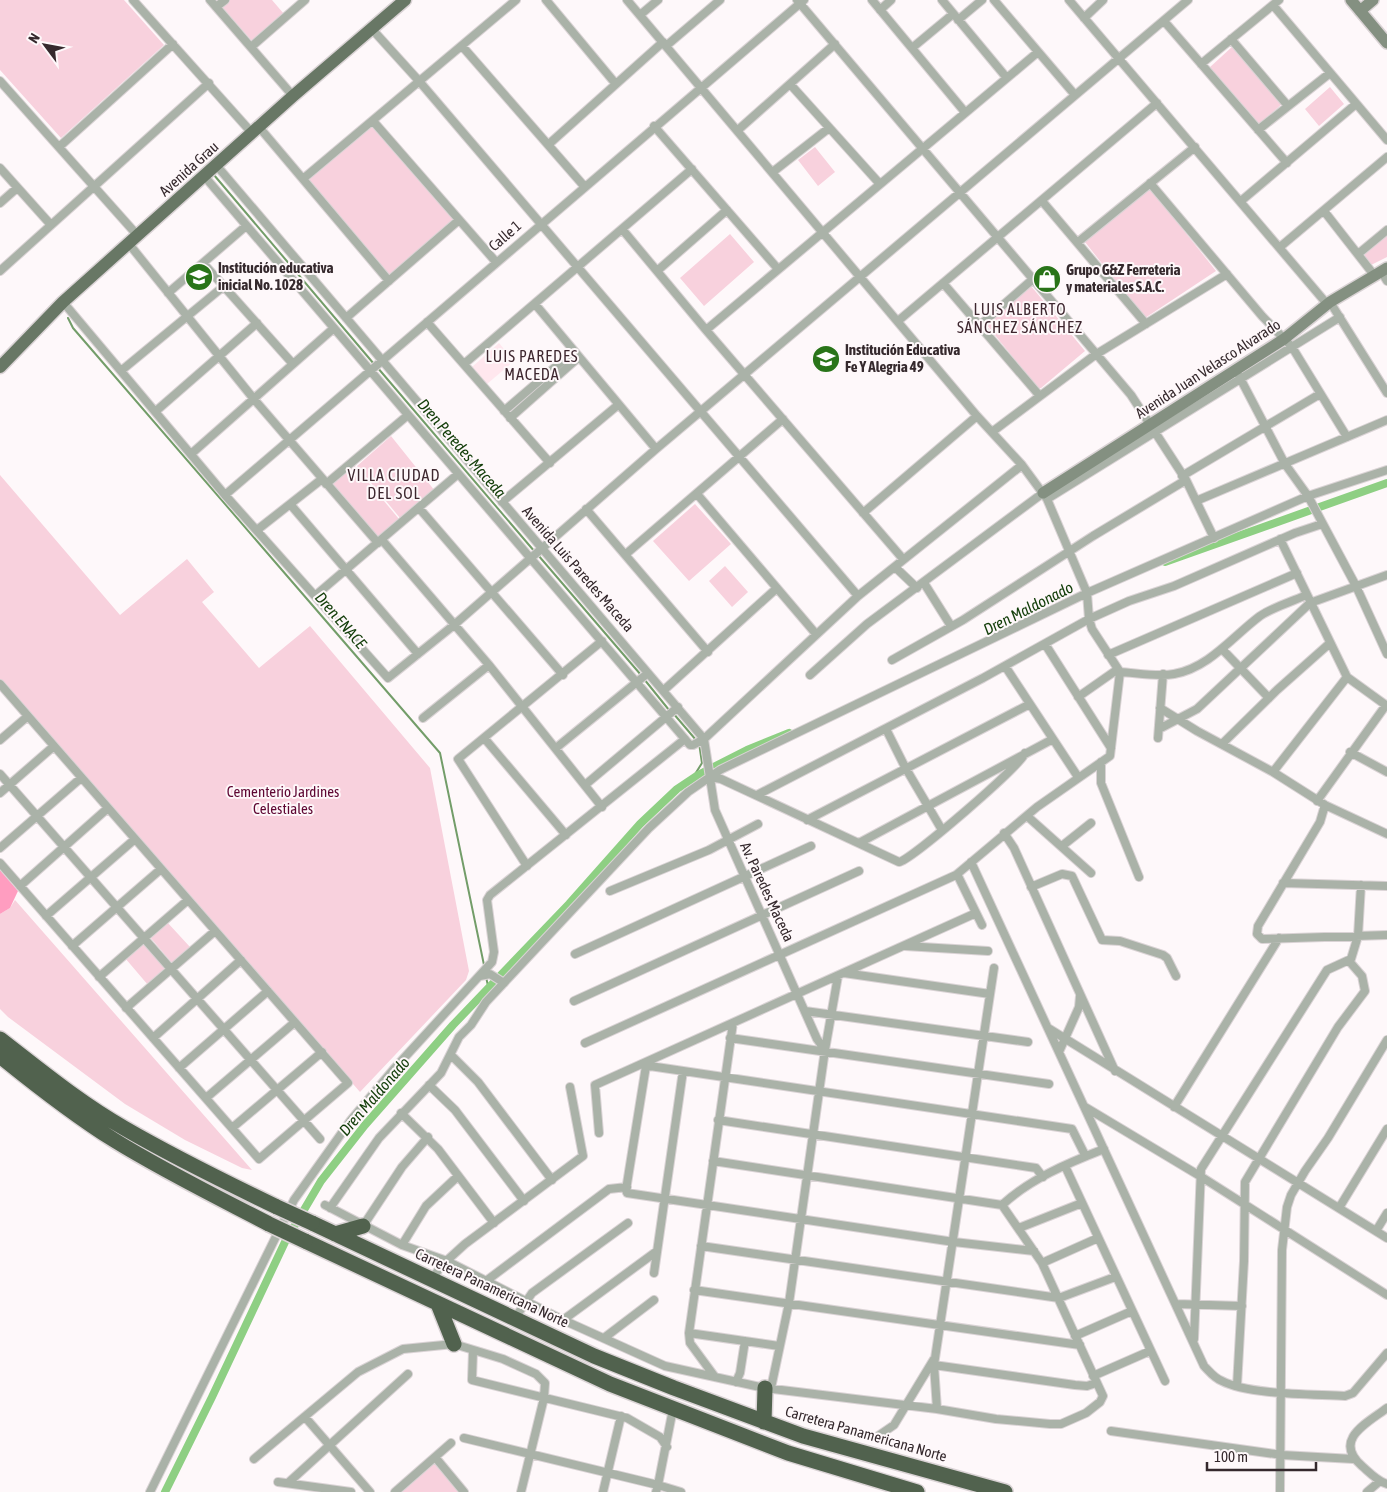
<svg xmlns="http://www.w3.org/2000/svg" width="1387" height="1492" viewBox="0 0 1387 1492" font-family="'Asap Condensed',sans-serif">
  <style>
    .built { fill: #ffe7ee }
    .green { fill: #f8d1dd }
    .forest { fill: #ff9dc0 }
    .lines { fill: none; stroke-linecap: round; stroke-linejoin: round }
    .stream { stroke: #739d69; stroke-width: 2 }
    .canal { stroke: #8ecf83; stroke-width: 8 }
    .street-casing { stroke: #dad3d5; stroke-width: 10 }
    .secondary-casing { stroke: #dad3d5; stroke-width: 14 }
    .primary-casing { stroke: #dad3d5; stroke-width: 15 }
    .highway-casing { stroke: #dad3d5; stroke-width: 18 }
    .street { stroke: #aab2a8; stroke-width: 8 }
    .secondary { stroke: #849081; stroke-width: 11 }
    .primary { stroke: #687765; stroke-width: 12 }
    .highway { stroke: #51624e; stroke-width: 15 }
    .highway-bridge-casing { stroke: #dad3d5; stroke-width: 18; stroke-linecap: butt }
    .highway-bridge { stroke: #51624e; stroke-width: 15 }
    .labels { text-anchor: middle; stroke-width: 4; stroke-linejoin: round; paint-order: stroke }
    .street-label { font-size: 15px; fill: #35292d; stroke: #fef8fa }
    .poi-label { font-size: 15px; font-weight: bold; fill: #35292d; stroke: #fef8fa; text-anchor: start }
    .park-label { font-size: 15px; fill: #5e0632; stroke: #fef8fa }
    .neighbourhood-label { font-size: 16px; letter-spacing: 1px; fill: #3e272f; stroke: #fef8fa }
    .water-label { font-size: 16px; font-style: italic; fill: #123d09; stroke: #fef8fa }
  </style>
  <rect width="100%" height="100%" fill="#fef8fa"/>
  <path class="built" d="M499 343 514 361 487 384 472 367Z"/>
  <path class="green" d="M0 0H124L164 45 61 138 0 70Z
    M230 0H272L284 14 252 41 222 7Z
    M1233 46 1282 104 1259 124 1209 68Z
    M1330 87 1344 104 1319 126 1305 109Z
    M375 124 455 219 389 276 306 181Z
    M815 147 835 172 818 186 798 160Z
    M1150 188 1216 271 1145 318 1085 242Z
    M730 234 754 262 704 306 680 278Z
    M1387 235V257L1371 265 1364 255Z
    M1031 286 1085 351 1041 388H1038L986 324Z
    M391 436 435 491 400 518 357 466Z
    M354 465 399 519 377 538 333 486V482Z
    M0 475 120 615 187 559 214 592 202 602 259 668 310 626 430 768 469 971 466 980 360 1092 0 680Z
    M695 504 731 544 689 581 653 541Z
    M725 566 748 592 732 607 709 581Z
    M15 900 252 1170 242 1168 185 1140 125 1104 8 1017 0 1009V914L10 908Z
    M167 922 190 947 172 963 150 937Z
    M142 942 166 969 148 985 125 958Z
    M434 1463 459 1492H400Z"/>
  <path class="forest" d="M0 870 18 891 10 908 0 914Z"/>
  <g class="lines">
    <path class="stream" d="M214 175 374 364
      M68 318 73 328 440 753 484 965
      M377 367 535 552
      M538 555 641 675
      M644 679 669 710
      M673 713 696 740
      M692 779 702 763 699 743
      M486 977 489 990"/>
    <path class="canal" d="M1165 562 1387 483
      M165 1492 212 1397 285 1242 321 1181 365 1125 453 1025 569 904 640 824 677 789 698 775 747 750 789 733"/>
    <defs>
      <path id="street" d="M133 0 252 133
        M210 0 293 96
        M546 0 615 83
        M797 0 1131 395 1186 480 1214 538
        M872 0 964 111
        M942 0 1006 77
        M994 0 1075 95
        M1069 0 1327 304
        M1273 5 1387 140
        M216 7 225 0
        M880 10 891 0
        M640 15 658 0
        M1084 18 1103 0
        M958 20 982 0
        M1164 21 1287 163
        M371 28 419 81 858 596
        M1231 39 1288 106
        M462 46 584 186
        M666 46 720 0
        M251 47 305 0
        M912 48 953 14
        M1201 64 1279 0
        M0 81 138 236
        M790 84 879 183
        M373 121 496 262
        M654 126 778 269
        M259 127 389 281
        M738 130 835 44
        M1258 130 1330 73
        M549 144 663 42
        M59 147 173 44
        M217 166 704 739
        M0 168 51 225
        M774 171 829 128
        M205 177 690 745H693L704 739 858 596 1022 465
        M304 178 516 0
        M1150 183 1262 316 1292 347 1347 437
        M1042 201 1146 324
        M1241 201 1356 104
        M0 203 17 188
        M1324 211 1374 275
        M622 229 706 330 903 559
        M1078 242 1195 147
        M129 244 253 398 378 543
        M1280 247 1387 157
        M1358 254 1387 230
        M203 263 293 364
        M0 271 209 83
        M657 271 727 210
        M1381 271 1387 281
        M943 283 1039 395
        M168 293 246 226
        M63 302 225 495 388 678 454 625 656 449 1188 0
        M1330 302 1387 393
        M535 304 656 449
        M346 318 459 220
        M898 321 1157 103
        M427 322 550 463
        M979 326 1033 279
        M706 330 1038 52
        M464 364 692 169
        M122 370 224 286
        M1239 376 1285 464 1308 496 1356 586 1387 654
        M156 411 257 323
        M504 411 574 351
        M510 418 579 357
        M992 432 1095 355 1227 274
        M191 454 334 328
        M1182 476 1320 394
        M326 484 408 415
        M697 494 816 634
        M225 495 804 0
        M1047 499 1340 317
        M1196 501 1387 420
        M502 502 618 405
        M290 504 418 654
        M419 508 563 675
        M586 509 708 652
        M863 513 977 416
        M257 530 322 479
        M1280 539 1347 677 1387 706
        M382 540 489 665 602 807
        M626 554 783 419
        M895 567 917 588
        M924 583 951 626
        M316 595 458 474
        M1045 644 1111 748
        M1222 649 1269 698
        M1108 655 1297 573
        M892 660 963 620 1093 536 1186 480
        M1005 666 1078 777
        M1120 672C1137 673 1158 677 1174 674 1209 668 1233 636 1260 616 1273 607 1292 602 1306 595
        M810 675 867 624 1043 493
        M0 684 348 1083 259 1159 0 863
        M664 690 777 588
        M1078 697 1118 669
        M1160 708 1197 731 1273 772 1325 805 1387 834
        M423 718 489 665
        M886 729 905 767 942 830
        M1159 729 1197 709 1310 603 1387 575
        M1158 738 1163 674
        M485 739 566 835
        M704 739 715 810 817 1039 825 1050
        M0 740 28 716
        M1222 744 1277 690 1330 643
        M556 748 648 673
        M1350 752 1387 772
        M1101 762V783L1139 877
        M1273 772 1347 677
        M0 774 320 1139
        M710 777 721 779 899 862C911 860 1023 764 1025 753
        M585 785 678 707
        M0 793 54 746
        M757 795 983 678 1089 619 1129 601 1174 586 1295 533 1322 524
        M1317 801 1386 705
        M1325 805 1320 822 1258 926 1257 934 1262 939 1387 935
        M1027 816 1091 873
        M807 820 1030 704
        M1004 833 1014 848 1115 1071
        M859 843 1053 739
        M1062 846 1091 823
        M0 848 81 778
        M971 862 1204 1366C1210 1372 1214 1378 1222 1381 1249 1395 1313 1394 1345 1396L1353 1393 1387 1353
        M527 866 458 759 602 641
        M957 874 982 925
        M1283 883 1387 886
        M20 886 108 808
        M1031 887 1062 874 1072 876 1102 940 1120 941 1163 955 1167 958 1176 976
        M610 891 709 850 758 824
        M46 916 135 839
        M72 946 161 869
        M905 946 988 951
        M575 954 811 846
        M844 973 990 994
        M480 976 490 974 504 983
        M99 977 188 900
        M574 1001 859 871
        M126 1008 215 931
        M805 1011 1028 1042
        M1048 1028 1387 1238
        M153 1038 241 960
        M730 1038 1049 1084
        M585 1043 956 875 1037 807 1110 756 1120 672 1092 629 1089 619 1087 593 1047 499 1022 465 977 416 627 0
        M1059 1052 1079 1007 1080 996
        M451 1055 478 1082 552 1180
        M643 1065 1072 1129 1085 1155
        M646 1066 626 1190 627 1193 954 1242 1034 1251
        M179 1068 268 991
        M429 1085 455 1110 524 1201
        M206 1098 295 1022
        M1085 1107 1200 1176 1387 1295
        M1174 1107 1279 938
        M401 1113 438 1149 494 1223
        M718 1120 1036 1168 1043 1177
        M232 1128 322 1052
        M599 1133 595 1085 976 913
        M1065 1166 1165 1381
        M325 1205 402 1245 447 1261 563 1320 665 1366 765 1388 937 1409 996 1419 1050 1424H1061L1086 1413 1100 1402 1103 1396 1042 1263 1002 1205 713 1161
        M1002 1205C1030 1179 1068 1163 1104 1149
        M330 1208 379 1138 441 1073 459 1037 471 1025 486 1002 649 828 688 792 720 770 1087 593 1308 496 1387 470
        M1339 1208 1387 1129
        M363 1226 402 1167 428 1137
        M1019 1228 1082 1203
        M1376 1231 1387 1213
        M402 1245 426 1206 458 1176
        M701 1246 1059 1298 1115 1277
        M1042 1263 1098 1238
        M654 1273 683 1071
        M432 1279 442 1265 465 1244 583 1156 570 1087
        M486 1281 609 1189 627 1187
        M694 1290 1080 1345
        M1176 1304 1242 1306
        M515 1318 532 1293 628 1223
        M563 1320 657 1251
        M689 1333 779 1346
        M1075 1336 1132 1311
        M604 1338 654 1300
        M1194 1339 1201 1169 1327 970 1351 959 1358 936 1361 885
        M473 1351 472 1380 627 1418 660 1437 667 1447
        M934 1365 1075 1385 1087 1386 1096 1383
        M1093 1376 1150 1351
        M715 1377 690 1343 689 1333 733 1023
        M736 1382 740 1373 745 1341
        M1237 1386 1244 1261 1245 1182 1338 1027 1365 991 1362 976 1349 961
        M771 1388 789 1303 825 1050 838 976
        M1387 1408C1367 1423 1332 1440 1362 1466 1369 1472 1377 1481 1387 1484
        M673 1409 658 1485 681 1492
        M937 1409 934 1365 994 968
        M305 1417 370 1492
        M1111 1431 1282 1455 1353 1459
        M878 1436 894 1425 934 1359
        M464 1438 658 1485 656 1492
        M435 1457 464 1492
        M254 1459 358 1372 403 1349 454 1344 503 1359 536 1374 545 1383 544 1398 521 1492
        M278 1482 351 1492
        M288 1483 408 1374
        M150 1492 294 1200 351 1120 393 1070 492 962 494 952 487 900 490 895 685 739
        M395 1492 451 1443
        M603 1492 621 1416
        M1280 1492 1282 1250 1287 1207 1291 1195 1305 1171 1328 1138 1387 1040
        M1367 1492 1380 1481"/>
      <path id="secondary" d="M1351 0 1387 43
        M1360 11 1373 0
        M1043 493 1284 339 1330 302 1387 268"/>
      <path id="primary" d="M0 367 63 302 293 96 405 0"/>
      <path id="highway" d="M0 1039C40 1070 80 1103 124 1128 174 1157 225 1182 277 1207
        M0 1056C37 1086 74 1115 114 1140 164 1171 217 1197 269 1224
        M312 1223 594 1356 674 1388 803 1436 1005 1492
        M335 1234 363 1226
        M305 1241 610 1384 788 1453 917 1492
        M438 1304 454 1344
        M764 1422 765 1388"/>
    </defs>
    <use href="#street" class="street-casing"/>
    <use href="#secondary" class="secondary-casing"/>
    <use href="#primary" class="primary-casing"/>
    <use href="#highway" class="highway-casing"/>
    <use href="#street" class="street"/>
    <use href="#secondary" class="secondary"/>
    <use href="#primary" class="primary"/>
    <use href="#highway" class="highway"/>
    <defs>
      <path id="highway-bridge" d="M277 1207 312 1223
        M269 1224 305 1241"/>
    </defs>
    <use href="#highway-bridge" class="highway-bridge-casing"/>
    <use href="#highway-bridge" class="highway-bridge"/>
  </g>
  <defs>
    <symbol id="school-disc" viewBox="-11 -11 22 22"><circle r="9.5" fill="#297419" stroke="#fef8fa"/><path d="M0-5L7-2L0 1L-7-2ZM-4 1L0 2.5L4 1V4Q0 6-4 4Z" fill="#fff"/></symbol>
    <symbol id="shop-disc" viewBox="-11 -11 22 22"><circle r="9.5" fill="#297419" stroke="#fef8fa"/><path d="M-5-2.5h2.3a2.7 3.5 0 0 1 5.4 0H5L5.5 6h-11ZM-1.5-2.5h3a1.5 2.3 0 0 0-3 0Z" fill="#fff"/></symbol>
  </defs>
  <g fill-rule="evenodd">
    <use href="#school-disc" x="183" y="261" width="32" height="32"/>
    <use href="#shop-disc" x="1031" y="263" width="32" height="32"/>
    <use href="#school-disc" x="810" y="343" width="32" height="32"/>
  </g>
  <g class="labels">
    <g class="street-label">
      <text transform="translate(189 169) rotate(-42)" y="5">Avenida Grau</text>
      <text transform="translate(505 236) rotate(-41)" y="5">Calle 1</text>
      <text transform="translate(1208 369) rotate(-33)" y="5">Avenida Juan Velasco Alvarado</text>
      <text transform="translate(578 569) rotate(49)" y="5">Avenida Luis Paredes Maceda</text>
      <text transform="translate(767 892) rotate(65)" y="5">Av. Paredes Maceda</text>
      <text transform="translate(492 1288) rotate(25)" y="5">Carretera Panamericana Norte</text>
      <text transform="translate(866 1434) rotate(16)" y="5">Carretera Panamericana Norte</text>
    </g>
    <g class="poi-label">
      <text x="218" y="273">Institución educativa<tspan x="218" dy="17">inicial No. 1028</tspan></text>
      <text x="1066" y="275">Grupo G&amp;Z Ferreteria<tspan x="1066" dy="17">y materiales S.A.C.</tspan></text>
      <text x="845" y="355">Institución Educativa<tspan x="845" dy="17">Fe Y Alegria 49</tspan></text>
    </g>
    <g class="park-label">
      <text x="283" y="797">Cementerio Jardines<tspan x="283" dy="17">Celestiales</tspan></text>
    </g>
    <g class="neighbourhood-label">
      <text x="1020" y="315">LUIS ALBERTO<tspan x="1020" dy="18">SÁNCHEZ SÁNCHEZ</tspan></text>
      <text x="532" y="362">LUIS PAREDES<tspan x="532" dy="18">MACEDA</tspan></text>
      <text x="394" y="481">VILLA CIUDAD<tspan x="394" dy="18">DEL SOL</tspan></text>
    </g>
    <g class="water-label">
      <text transform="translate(462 448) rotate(49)" y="6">Dren Peredes Maceda</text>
      <text transform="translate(1028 608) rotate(-27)" y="6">Dren Maldonado</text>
      <text transform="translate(341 620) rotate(49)" y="6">Dren ENACE</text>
      <text transform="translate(374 1096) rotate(-49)" y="6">Dren Maldonado</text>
    </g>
  </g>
  <g transform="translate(45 45) rotate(302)" stroke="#fef8fa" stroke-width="4" paint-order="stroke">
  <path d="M0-4L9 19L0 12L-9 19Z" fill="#35292d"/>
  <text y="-8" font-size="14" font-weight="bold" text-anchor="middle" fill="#35292d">N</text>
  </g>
  <path d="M1207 1462v8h109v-8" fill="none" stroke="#35292d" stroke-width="2.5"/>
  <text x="1214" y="1462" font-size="15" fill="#35292d" stroke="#fef8fa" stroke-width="4" paint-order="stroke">100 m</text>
</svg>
